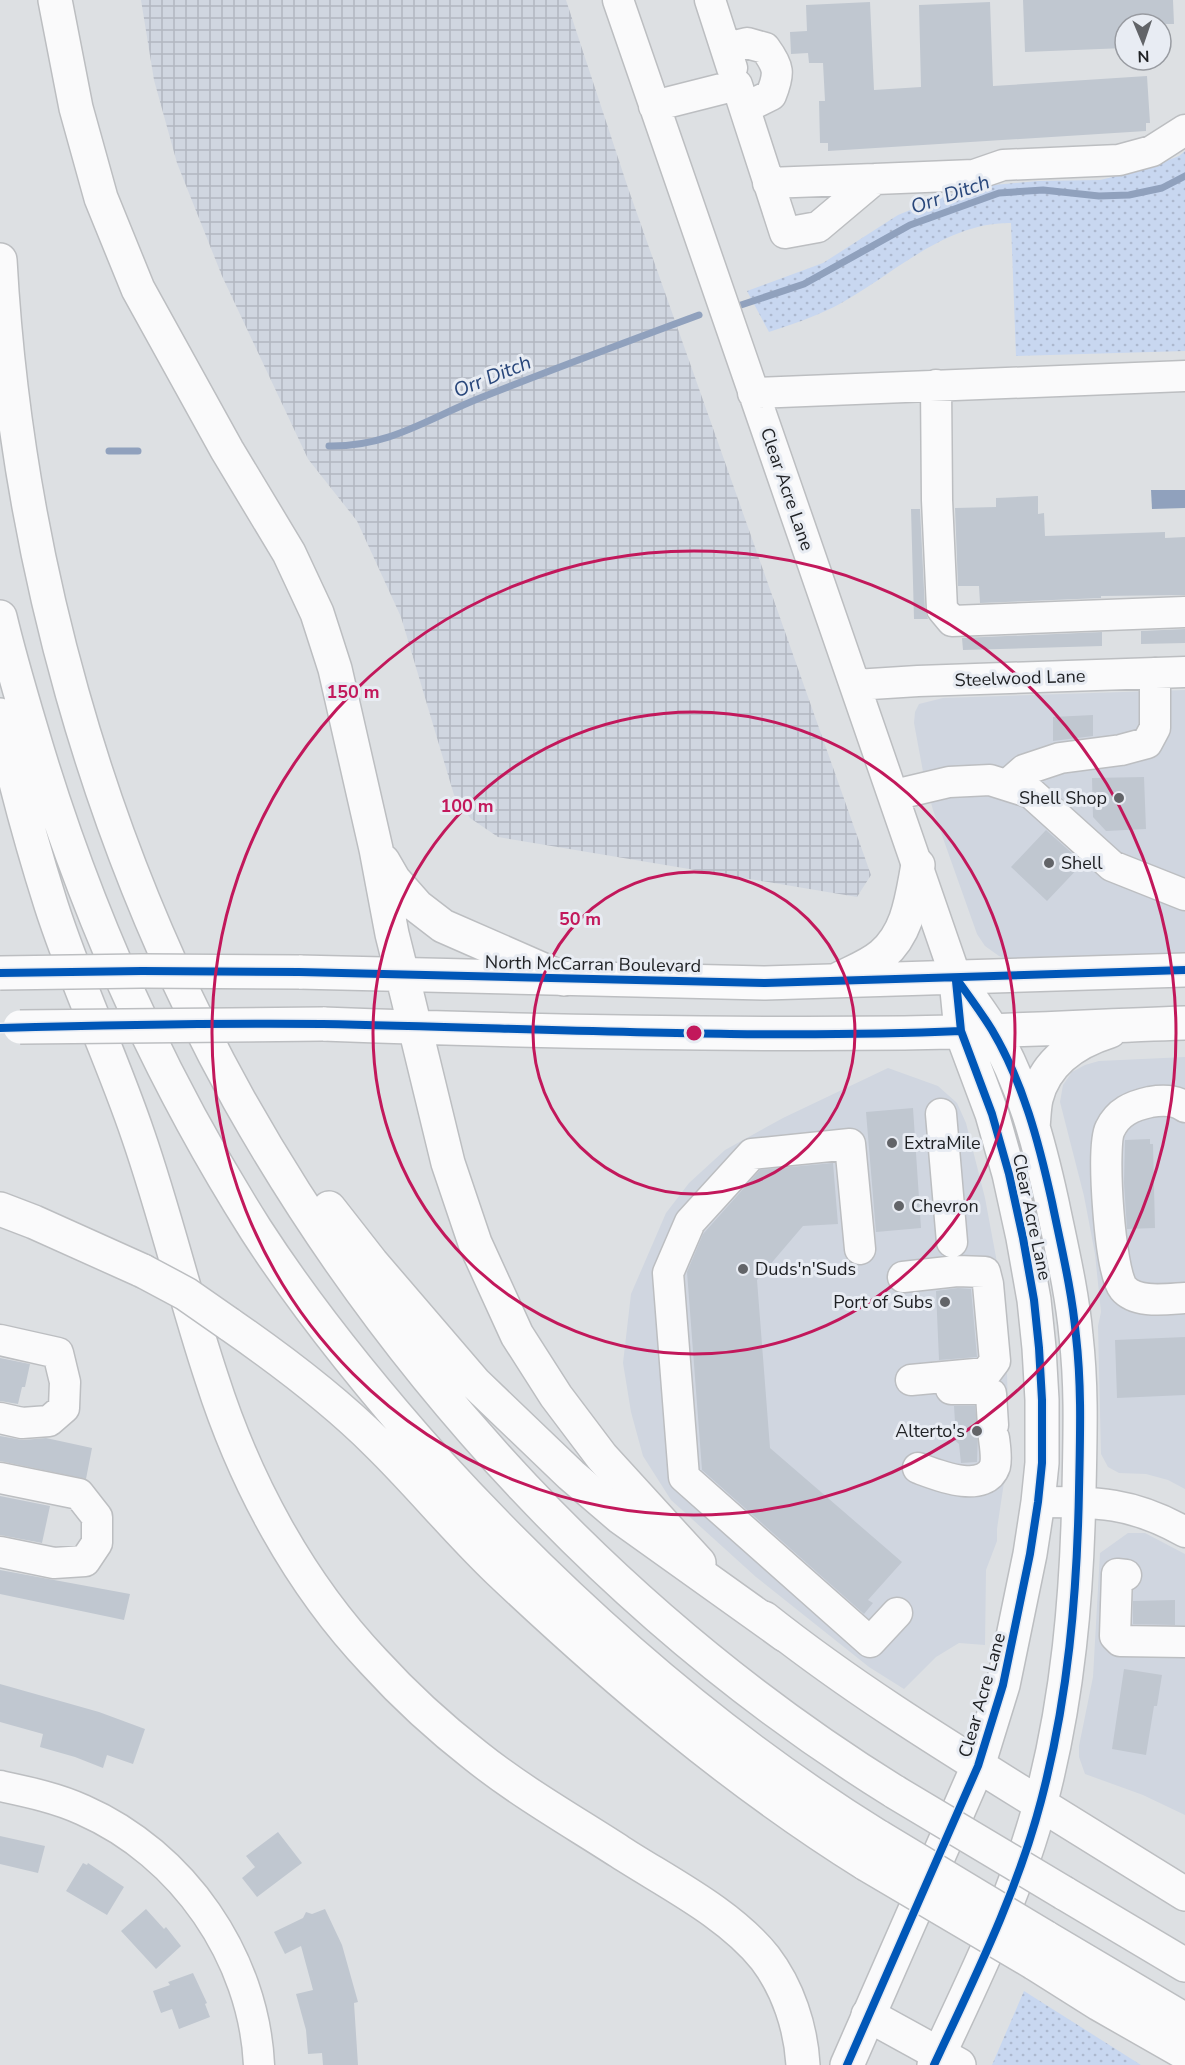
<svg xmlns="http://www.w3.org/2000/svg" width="1185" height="2065" viewBox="0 0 1185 2065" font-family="'Nunito Sans',sans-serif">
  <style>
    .built { fill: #d0d6e0 }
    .industrial { fill: url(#industrial-grid) }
    .green { fill: url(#green-dots) }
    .water { fill: #90a1bd }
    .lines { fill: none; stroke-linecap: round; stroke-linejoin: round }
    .stream { stroke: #90a1bd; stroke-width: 7 }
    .building { fill: #c0c7d0 }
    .minor-casing { stroke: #bcbec1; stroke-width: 33 }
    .major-casing { stroke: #bcbec1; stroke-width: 36 }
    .highway-casing { stroke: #bcbec1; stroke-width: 36 }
    .minor { stroke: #fafafb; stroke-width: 30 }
    .major { stroke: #fafafb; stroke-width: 33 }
    .highway { stroke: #fafafb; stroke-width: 33 }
    .major-bridge-casing { stroke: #bcbec1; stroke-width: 36; stroke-linecap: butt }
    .highway-bridge-casing { stroke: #bcbec1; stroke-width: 36; stroke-linecap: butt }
    .major-bridge { stroke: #fafafb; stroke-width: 33 }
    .highway-bridge { stroke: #fafafb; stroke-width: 33 }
    .cycleway-casing { stroke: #e8ecf3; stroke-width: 11 }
    .cycleway { stroke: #0057b8; stroke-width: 8 }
    .ring { fill: none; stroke: #c2185b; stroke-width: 3 }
    .poi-dot { fill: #626468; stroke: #e8ecf3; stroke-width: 2 }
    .labels { text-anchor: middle; stroke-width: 6; stroke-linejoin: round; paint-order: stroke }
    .street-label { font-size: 18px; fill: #202225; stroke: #e8ecf3 }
    .poi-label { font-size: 18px; fill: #202225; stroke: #e8ecf3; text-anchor: start }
    .water-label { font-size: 20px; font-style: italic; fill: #28467a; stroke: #e8ecf3 }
    .centre { fill: #c2185b; stroke: #e8ecf3; stroke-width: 3 }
    .ring-label { font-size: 18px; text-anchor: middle; font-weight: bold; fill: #c2185b; stroke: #e8ecf3; stroke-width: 6; stroke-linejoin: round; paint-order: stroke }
  </style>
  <defs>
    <pattern id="industrial-grid" width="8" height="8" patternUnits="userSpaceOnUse" patternTransform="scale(1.5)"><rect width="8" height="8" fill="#d0d6e0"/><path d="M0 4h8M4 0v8" fill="none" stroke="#b2b7c0"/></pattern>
    <pattern id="green-dots" width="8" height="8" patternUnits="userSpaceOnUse" patternTransform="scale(1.5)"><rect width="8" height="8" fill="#c8d7f0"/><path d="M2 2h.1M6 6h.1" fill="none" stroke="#acb8ce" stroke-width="1.8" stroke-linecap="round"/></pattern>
  </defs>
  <rect width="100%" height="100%" fill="#dde0e3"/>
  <path class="built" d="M1185 690V954L1010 960 999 956 985 946 977 934 933 810 924 777 914 723 915 712 919 704 943 698Z
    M1185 1057V1489L1168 1480 1146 1474 1119 1473 1108 1467 1101 1454 1098 1326 1101 1312 1095 1254 1084 1196 1060 1102 1063 1085 1072 1072 1085 1065 1099 1061Z
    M888 1068 938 1086 957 1103 966 1123 985 1198 1001 1284 1006 1322 1007 1372 1009 1449 997 1529V1541L986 1570 985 1645 959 1643 936 1657 904 1689 869 1667 756 1577 671 1500 643 1456 631 1412 623 1363 631 1294 666 1213 689 1183 725 1150 783 1118Z
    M1128 1533H1145L1185 1554V1815L1143 1795 1085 1774 1079 1757V1746L1093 1677 1100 1553Z"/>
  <path class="industrial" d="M141 0H566L628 188 871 875 857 897 498 837 470 818 454 795 401 617 357 521 308 459 222 276 177 163 154 80Z"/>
  <path class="green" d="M1185 151V351L1016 356 1011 223C943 222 890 278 834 307 813 317 791 325 769 332L747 291 823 263 898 215 942 197 983 186 1038 181 1100 180 1146 169 1179 156Z
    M1024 1991 1141 2065H992Z"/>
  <path class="water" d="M1151 490H1185V508L1152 509Z"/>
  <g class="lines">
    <path class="stream" d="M741 305 804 284 910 225 999 193 1043 190 1099 196 1129 195 1162 188 1185 176
      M329 446C389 447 427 419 480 398 553 369 626 342 699 315
      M109 451H138"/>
  </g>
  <path class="building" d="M1023 0H1173L1174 24H1125V48L1025 52Z
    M870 2 874 90 921 87 919 5 990 2 993 86 1147 76 1150 123H1146V131L828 151V143H820L819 101H825L823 63H809L808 53 791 54 790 32 807 31 806 5Z
    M1038 496V514L1044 513 1045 536 1165 532V538L1185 537V595L1101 596V598L980 603 979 586H958L955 508 996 507V498Z
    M911 509H920L925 610 928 619H914Z
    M1185 629V643L1141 644V631Z
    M1102 632V646L963 650 962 638Z
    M1093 715V736L1053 741V717Z
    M1144 777 1146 829 1106 831 1093 817 1092 778Z
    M1046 830 1083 863 1047 901 1011 867Z
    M913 1108 921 1228 876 1232 866 1112Z
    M1150 1139V1144H1153L1155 1228 1127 1229 1124 1183 1125 1140Z
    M833 1163 838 1224 803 1226 757 1280 770 1448 902 1562 868 1600 873 1603 864 1614 702 1470 687 1272 703 1234 760 1170Z
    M958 1288 971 1289 977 1357 939 1360 936 1291Z
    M1185 1337V1395L1117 1398 1115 1340Z
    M0 1358 30 1364 25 1387H22L18 1404 0 1401Z
    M954 1406H975L978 1432 977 1462 961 1463 959 1444 951 1437 950 1422H955Z
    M0 1436 23 1440 46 1438 92 1448 86 1479 0 1461Z
    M0 1496 50 1506 42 1543 0 1535Z
    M0 1570 130 1594 124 1620 0 1594Z
    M1175 1600V1625L1133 1624V1601Z
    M1124 1669 1162 1675 1157 1706H1154L1146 1755 1112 1749Z
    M0 1684 99 1712 145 1729 133 1764 107 1755 103 1768 75 1757 40 1747 43 1734 0 1722Z
    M278 1832 302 1863 257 1897 242 1878 255 1867 246 1856Z
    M0 1836 45 1846 38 1873 0 1864Z
    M83 1863 87 1865 88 1863 124 1887 107 1915 66 1891Z
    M146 1909 164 1929 166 1927 181 1946 156 1969 121 1931Z
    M325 1909 342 1945 358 2002 354 2003 358 2065H323L322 2053 308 2054 306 2030 296 1994 313 1990 301 1946 285 1954 274 1932 303 1918 306 1912 312 1914Z
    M193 1973 207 2003 205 2004 210 2017 179 2029 172 2009 161 2013 153 1991 170 1985 168 1982Z"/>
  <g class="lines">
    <defs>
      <path id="minor" d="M618 0 956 978
        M710 0 732 68
        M726 48 747 43 765 48C779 67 780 73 771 95L745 108
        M654 106 737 85 785 233 818 227 875 179 974 175 1003 165 1119 160 1152 151 1185 130
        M768 183 875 179
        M936 385 937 500 942 609 952 621 1185 612
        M753 393 1185 376
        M855 685 918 681 1185 672
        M1007 785 1024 770 1060 758 1121 750 1147 743 1155 728V673
        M894 795 949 782 990 780 1031 793 1112 866 1185 895
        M1185 1107C1176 1100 1162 1100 1150 1102 1132 1106 1118 1112 1110 1129 1101 1147 1110 1273 1123 1288 1136 1304 1167 1299 1185 1298
        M941 1114 952 1242
        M860 1249 850 1144 752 1154 690 1222 668 1273 684 1477 870 1642 897 1613
        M903 1277 957 1271 985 1272 988 1284 995 1361 986 1373 911 1380
        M0 1340 58 1353 65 1382 64 1408 49 1421 22 1423 0 1418
        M951 1389H981L991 1394 993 1425
        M918 1468C937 1475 985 1495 995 1466 997 1458 995 1446 994 1438
        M0 1478 79 1494 97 1517V1543L85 1561 54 1563 0 1552
        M1038 1502C1098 1502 1132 1502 1185 1532
        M1126 1575 1117 1574 1115 1636 1120 1641 1185 1642
        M0 1786C28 1792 57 1798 83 1810 183 1854 254 1957 259 2065"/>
      <path id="major" d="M299 972 765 983 1185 970
        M402 974 448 1163 475 1243 517 1335 556 1396 602 1457 699 1563
        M837 980C852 972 869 966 882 955 909 932 912 896 918 865
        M323 1024C517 1031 710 1035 904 1033 998 1032 1091 1026 1185 1023
        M1033 1127C1034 1118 1034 1108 1036 1099 1045 1062 1075 1042 1110 1031
        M764 1618C852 1688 945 1745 1040 1804
        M847 2065 978 1766 1003 1685 1030 1554 1038 1502 1042 1463V1400L1039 1348 1034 1300 1023 1238 1009 1174 992 1114 961 1031 956 980
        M934 2065C974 1979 1017 1893 1041 1801 1068 1699 1077 1596 1079 1490 1080 1439 1082 1388 1076 1336 1072 1291 1061 1246 1052 1202 1039 1143 1023 1082 992 1030 981 1012 968 995 956 978"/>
      <path id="highway" d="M55 0 76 108 101 198 138 289 227 450 289 553 317 613 335 669 376 849 392 934 402 974
        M0 260C16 551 97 845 239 1100 396 1379 623 1623 895 1792
        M0 617C9 655 20 692 31 729 83 906 157 1074 256 1230 309 1312 372 1389 437 1462 568 1605 714 1735 879 1837
        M0 715C14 779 31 842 51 905 76 983 112 1058 138 1135 166 1216 185 1298 212 1379 245 1482 299 1583 374 1662 405 1696 440 1728 476 1756 521 1792 572 1821 620 1852 668 1883 729 1913 765 1958 788 1988 801 2028 803 2065
        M383 861 394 880 417 906 443 926 564 979
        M329 1208 372 1263 475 1383 571 1475 620 1517 785 1635
        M0 1209 34 1222 143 1271
        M229 1324C281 1360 332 1398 377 1443 419 1484 456 1530 499 1571 612 1678 733 1781 866 1864
        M1040 1804 1185 1894
        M1064 1893 1185 1965
        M1045 1937 1185 2020
        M1034 1963 1099 2004 1185 2053
        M868 2015 959 2065"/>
    </defs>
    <use href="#minor" class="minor-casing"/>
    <use href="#major" class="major-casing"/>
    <use href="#highway" class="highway-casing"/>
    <use href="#minor" class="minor"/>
    <use href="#major" class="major"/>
    <use href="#highway" class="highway"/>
    <defs>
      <path id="major-bridge" d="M0 973 142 971 299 972
        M20 1027 323 1024"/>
      <path id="highway-bridge" d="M143 1271 186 1294 229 1324
        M895 1792 1064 1893
        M879 1837 1045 1937
        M866 1864 1034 1963"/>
    </defs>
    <use href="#major-bridge" class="major-bridge-casing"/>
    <use href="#highway-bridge" class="highway-bridge-casing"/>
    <use href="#major-bridge" class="major-bridge"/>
    <use href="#highway-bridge" class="highway-bridge"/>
    <defs>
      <path id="cycleway" d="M0 973 142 971 299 972 765 983 1185 970
        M0 1028C108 1025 216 1023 323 1024 536 1028 748 1040 961 1031
        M847 2065 978 1766 1003 1685 1030 1554 1038 1502 1042 1463V1400L1039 1348 1034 1300 1023 1238 1009 1174 992 1114 961 1031 956 981
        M934 2065C974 1979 1017 1893 1041 1801 1068 1699 1077 1596 1079 1490 1080 1439 1082 1388 1076 1336 1072 1291 1061 1246 1052 1202 1039 1143 1023 1082 992 1030 981 1012 968 995 956 978"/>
    </defs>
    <use href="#cycleway" class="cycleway-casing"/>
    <use href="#cycleway" class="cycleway"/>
  </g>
  <g class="ring">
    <circle cx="694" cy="1033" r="161"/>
    <circle cx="694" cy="1033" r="321"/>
    <circle cx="694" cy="1033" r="482"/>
  </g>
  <g class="poi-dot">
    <circle cx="1119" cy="798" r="6"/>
    <circle cx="1049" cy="863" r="6"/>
    <circle cx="892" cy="1143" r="6"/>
    <circle cx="899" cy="1206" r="6"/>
    <circle cx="743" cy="1269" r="6"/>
    <circle cx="945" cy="1302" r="6"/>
    <circle cx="977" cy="1431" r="6"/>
  </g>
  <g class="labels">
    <g class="street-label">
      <text transform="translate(787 489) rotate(71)" y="6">Clear Acre Lane</text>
      <text transform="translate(1020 678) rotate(-2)" y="6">Steelwood Lane</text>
      <text transform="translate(593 964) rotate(1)" y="6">North McCarran Boulevard</text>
      <text transform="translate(1032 1217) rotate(78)" y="6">Clear Acre Lane</text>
      <text transform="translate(982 1695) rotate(-74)" y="6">Clear Acre Lane</text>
    </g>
    <g class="poi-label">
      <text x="1107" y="804" text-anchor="end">Shell Shop</text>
      <text x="1061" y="869">Shell</text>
      <text x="904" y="1149">ExtraMile</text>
      <text x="911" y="1212">Chevron</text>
      <text x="755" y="1275">Duds'n'Suds</text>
      <text x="933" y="1308" text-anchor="end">Port of Subs</text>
      <text x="965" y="1437" text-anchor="end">Alterto's</text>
    </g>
    <g class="water-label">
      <text transform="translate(950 194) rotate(-19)" y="7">Orr Ditch</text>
      <text transform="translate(492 376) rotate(-22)" y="7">Orr Ditch</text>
    </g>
  </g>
  <circle cx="694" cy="1033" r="9" class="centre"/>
  <g class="ring-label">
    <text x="353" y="698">150 m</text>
    <text x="467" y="812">100 m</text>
    <text x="580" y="925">50 m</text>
  </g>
  <g transform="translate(1143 42) rotate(178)"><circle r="28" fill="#e8ecf3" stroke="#989ba1" stroke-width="1.5"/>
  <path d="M0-4.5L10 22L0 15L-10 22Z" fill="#626468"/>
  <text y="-9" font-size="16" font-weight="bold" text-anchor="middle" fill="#202225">N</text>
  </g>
</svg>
